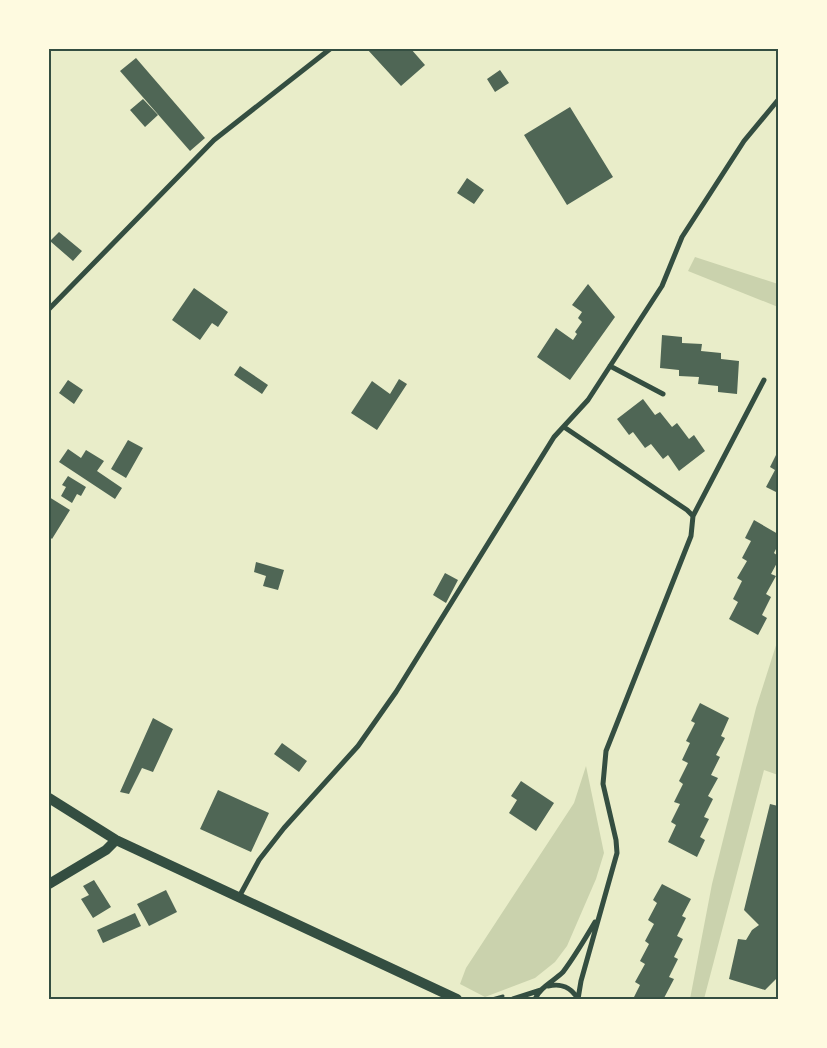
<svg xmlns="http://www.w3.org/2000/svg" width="827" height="1048" viewBox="0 0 827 1048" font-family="'Fira Sans Condensed',sans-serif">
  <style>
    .green { fill: #cad2ad }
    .building { fill: #4f6655 }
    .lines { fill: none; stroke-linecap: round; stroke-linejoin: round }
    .path { stroke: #344e41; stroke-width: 3 }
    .minor { stroke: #344e41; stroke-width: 5 }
    .secondary { stroke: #344e41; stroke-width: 10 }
    .neatline { fill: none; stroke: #344e41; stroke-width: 2 }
  </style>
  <rect width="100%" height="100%" fill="#e9edc9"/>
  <path class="green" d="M695 257 778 284V307L688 271Z
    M778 639V775L764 770 704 999H690L712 884 756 708Z
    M586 766 604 853 596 879 567 946 555 962 535 978 485 997 460 984 466 968 574 803Z"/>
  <path class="building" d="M367 49H411L425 65 401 86Z
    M136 58 205 138 190 151 120 71Z
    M500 70 509 83 495 92 487 79Z
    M143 99 158 115 145 127 130 110Z
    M570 107 613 177 567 205 524 135Z
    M467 178 484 190 474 204 457 193Z
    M59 232 82 251 73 261 50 241Z
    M588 284 615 317 570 380 537 357 556 328 573 340 577 334 575 332 582 322 578 318 582 312 572 305Z
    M194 288 228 312 218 327 212 323 200 340 172 320Z
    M662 335 682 337V343L702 344 701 351 721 353V359L739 361 737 394 718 392V386L698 384 699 377 679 376V370L660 368Z
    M240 366 268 385 262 394 234 375Z
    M399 379 407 384 377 430 351 413 372 381 390 394Z
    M68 380 83 390 74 404 59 393Z
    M643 399 655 415 660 412 672 427 677 423 689 439 694 435 705 451 679 471 668 455 663 459 651 444 645 448 633 432 629 435 617 419Z
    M128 440 143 448 126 478 111 469Z
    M68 449 81 458 86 450 104 461 97 471 122 488 115 499 59 462Z
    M778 451V493L766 487 775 470 770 467Z
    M68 476 86 487 81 496 77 494 72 503 61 496 66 487 62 485Z
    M49 497 70 510 52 539 49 536Z
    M754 520 778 534V545L774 553 778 556V561L771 574 776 576 766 594 771 597 762 615 767 618 758 635 729 619 738 602 733 599 742 581 737 578 747 561 742 558 751 541 745 538Z
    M256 562 284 570 278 590 263 586 266 576 254 572Z
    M445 573 458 580 446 603 433 595Z
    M700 703 729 718 721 736 725 738 716 755 720 757 711 775 718 778 708 796 713 799 704 817 709 819 700 837 705 840 697 857 668 842 676 825 671 822 680 804 674 802 683 784 679 781 688 763 682 760 690 743 686 741 695 723 691 721Z
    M153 718 173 729 153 772 142 768 129 794 120 792Z
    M282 743 307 761 299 772 274 754Z
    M521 781 554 803 536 831 509 813 517 800 511 796Z
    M218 790 269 813 251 852 200 829Z
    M770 804 778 806V977L765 990 729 979 738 939 746 940 752 930 759 925 744 910Z
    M94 880 111 907 93 918 81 899 89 895 83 886Z
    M662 884 691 899 682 916 686 918 677 936 683 939 674 957 678 959 669 977 674 979 664 998 668 999H633L640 985 635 982 645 964 640 961 649 944 645 941 654 924 648 920 657 903 653 900Z
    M166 890 177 912 149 926 137 904Z
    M135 913 141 926 103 943 97 930Z"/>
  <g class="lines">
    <path class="path" d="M492 999 503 996"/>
    <path class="minor" d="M49 309 214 140 330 49
      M610 366 663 394
      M564 427 687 510 693 516 691 536 606 751 603 784 616 840 617 853 581 981 578 999
      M693 516 764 380
      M239 897 259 860 284 828 358 746 396 692 554 437 588 400 662 286 682 237 744 141 778 100
      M548 986C562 983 571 987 578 999
      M513 999 541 990
      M535 999C540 987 554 981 563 972 575 956 585 939 595 922"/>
    <path class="secondary" d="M49 798 116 840 457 999
      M49 884 106 850 116 840"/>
  </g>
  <rect width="827" height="1048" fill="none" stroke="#fefae0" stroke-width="100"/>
  <rect x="50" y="50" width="727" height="948" class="neatline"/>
</svg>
